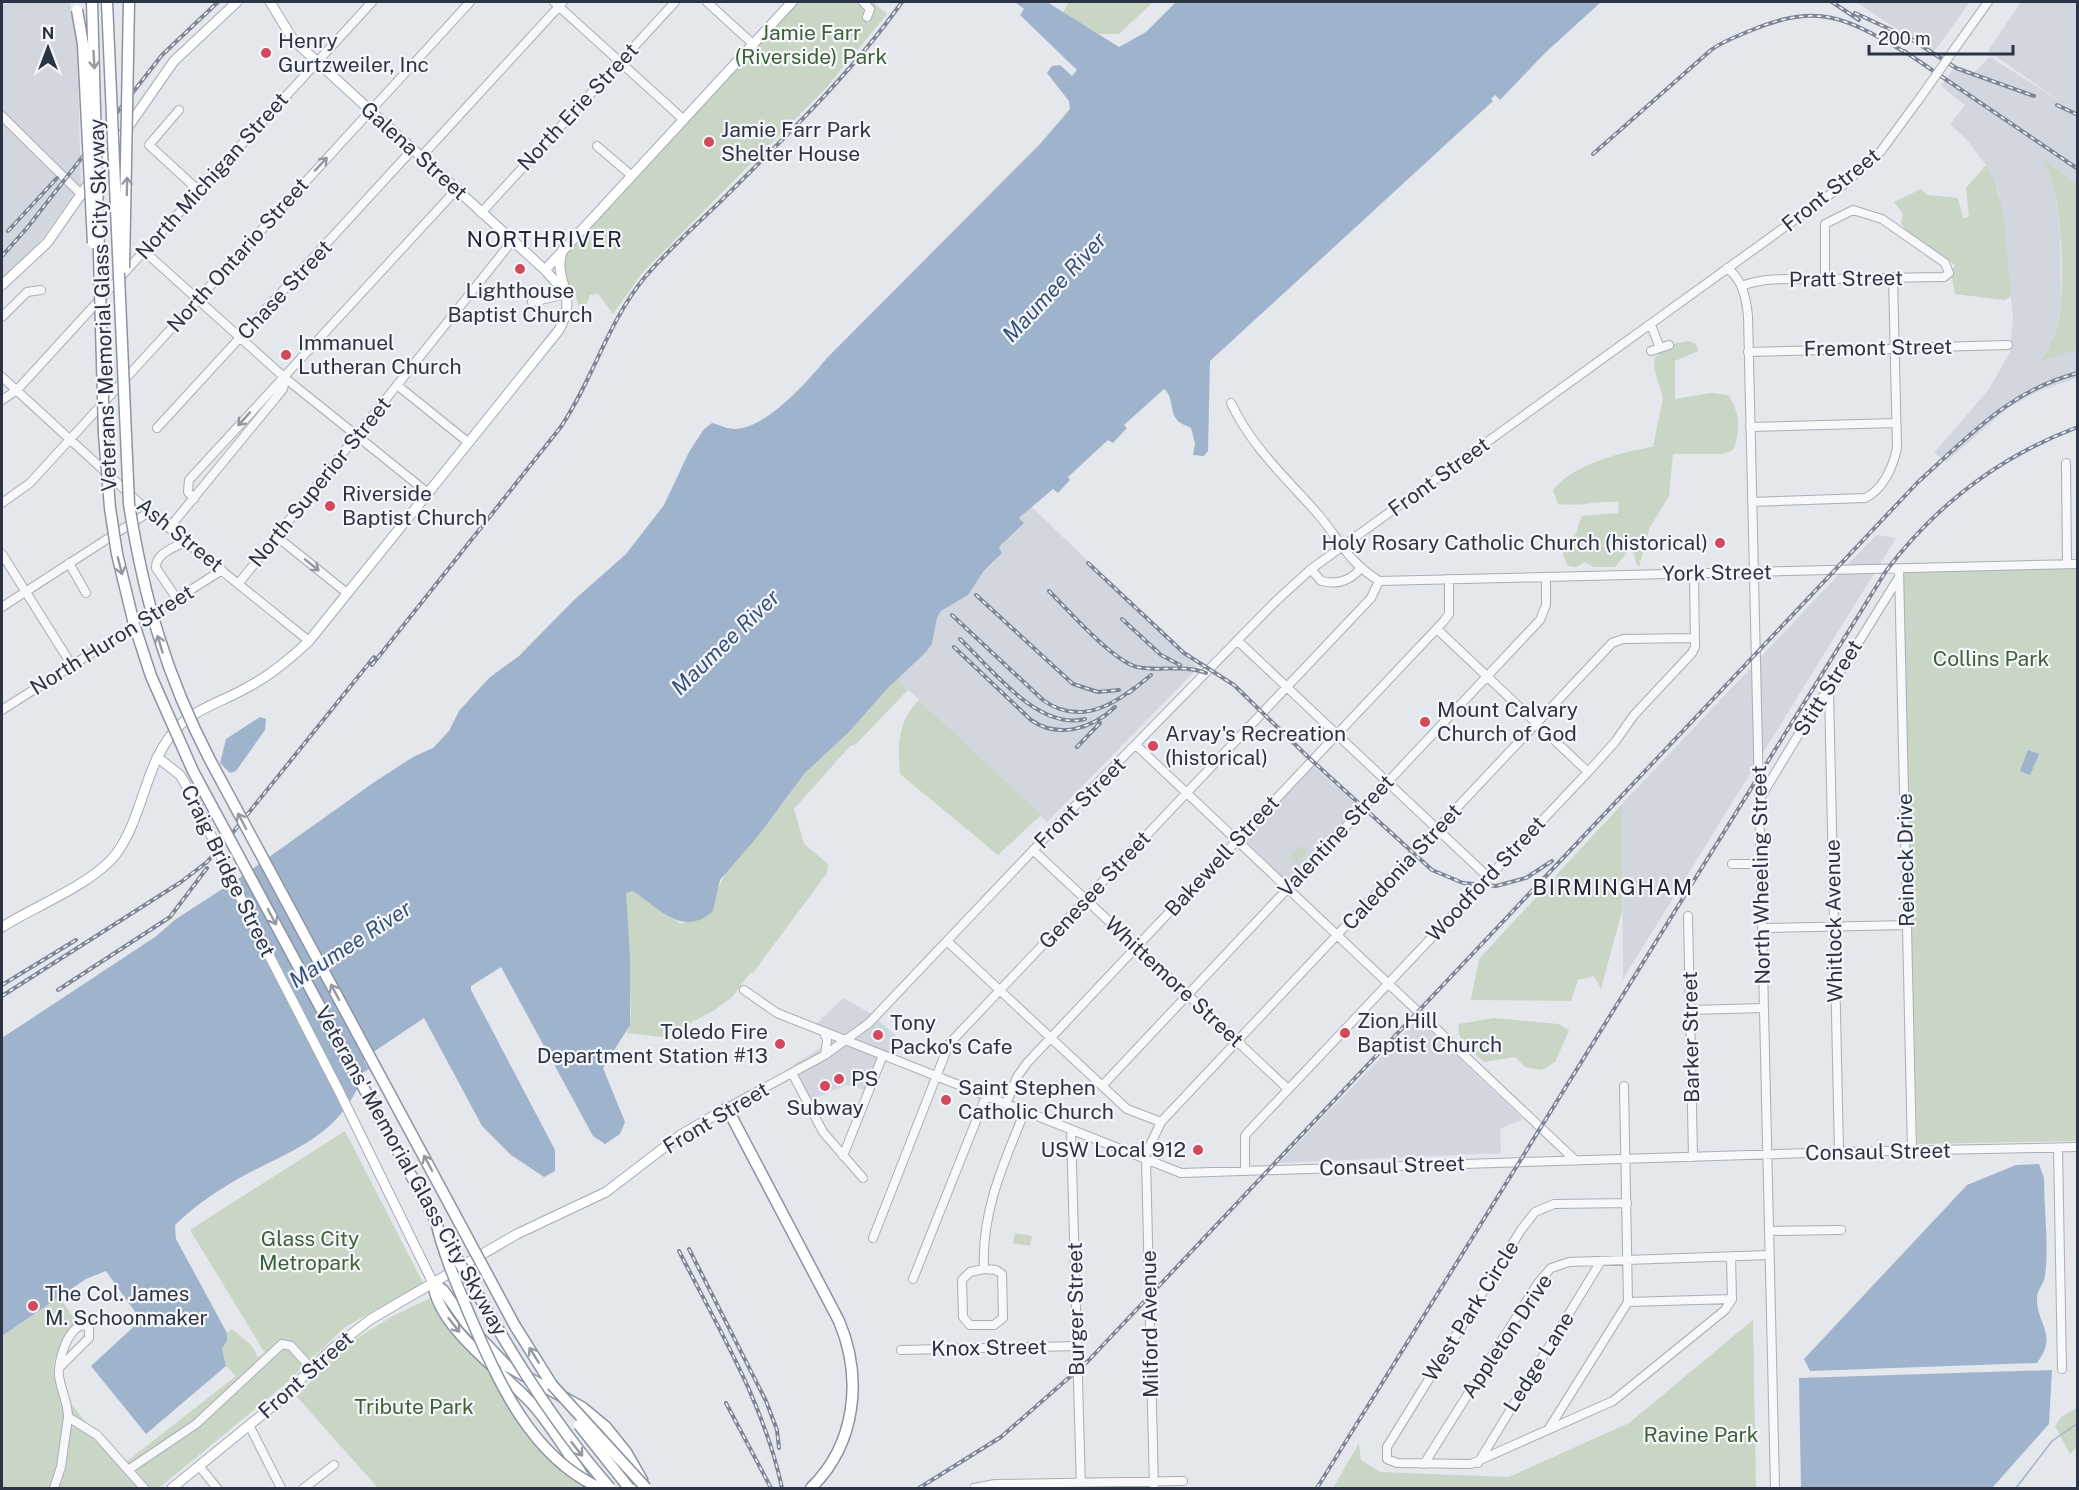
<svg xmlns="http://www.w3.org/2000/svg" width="2079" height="1490" viewBox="0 0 2079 1490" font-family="'Public Sans',sans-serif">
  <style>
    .built { fill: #d2d6de }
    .green { fill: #c9d6c5 }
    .water { fill: #9fb4cc }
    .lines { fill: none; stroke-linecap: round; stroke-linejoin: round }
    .stream { stroke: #9fb4cc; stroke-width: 1.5 }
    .minor-casing { stroke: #a9aeb7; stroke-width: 10 }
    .major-casing { stroke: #a3abb8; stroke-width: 11 }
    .highway-casing { stroke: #8b94a3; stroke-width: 13 }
    .minor { stroke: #f7f8fa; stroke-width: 8 }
    .major { stroke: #fff; stroke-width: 9 }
    .highway { stroke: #fff; stroke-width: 10 }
    .rail-casing { stroke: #7d8696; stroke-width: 4 }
    .rail { stroke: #f4f6f9; stroke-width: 1.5; stroke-dasharray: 4.5; stroke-linecap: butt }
    .minor-bridge-casing { stroke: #a9aeb7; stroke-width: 10; stroke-linecap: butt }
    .major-bridge-casing { stroke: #a3abb8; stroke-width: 11; stroke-linecap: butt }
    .highway-bridge-casing { stroke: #8b94a3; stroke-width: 13; stroke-linecap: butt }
    .minor-bridge { stroke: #f7f8fa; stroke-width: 8 }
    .major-bridge { stroke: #fff; stroke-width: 9 }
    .highway-bridge { stroke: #fff; stroke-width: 10 }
    .oneway { stroke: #959aa2 }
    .oneway2 { stroke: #9196a0 }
    .poi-dot { fill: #d1495b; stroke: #f4f6f9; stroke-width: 2 }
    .labels { text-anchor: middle; stroke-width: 4.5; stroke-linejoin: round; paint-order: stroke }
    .park-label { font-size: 21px; fill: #3f6138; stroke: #f4f6f9 }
    .poi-label { font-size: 21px; fill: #2b3445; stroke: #f4f6f9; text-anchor: start }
    .street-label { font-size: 21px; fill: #2b3445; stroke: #f4f6f9 }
    .neighbourhood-label { font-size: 22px; letter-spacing: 1.5px; fill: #1d2536; stroke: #f4f6f9 }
    .water-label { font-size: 22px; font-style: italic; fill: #34527a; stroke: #f4f6f9 }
  </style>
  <rect width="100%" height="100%" fill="#e4e7ec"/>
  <path class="built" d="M2 2H70L77 45 81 184 33 251 2 279Z
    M1856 2H1970L1933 53Z
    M2021 2H2077V184L2044 160 2055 190 2060 233 2061 301 2058 323 2052 341 2041 360 2077 350V378L2041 390 2009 407 1946 462 1934 453 1989 389 2010 352 2013 317 1999 193 1986 165 1967 140 1950 124 1965 105 1941 86 1953 70 1972 74 1990 57 2069 107 1988 51Z
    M1032 507 1198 668 1047 822 897 679 932 644 937 618 941 611 968 595 983 572 994 563 998 548 1024 523 1018 519Z
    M1876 535 1896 538 1623 979 1622 804Z
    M1312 765 1359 807 1287 883 1242 839Z
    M843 998 870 1013 904 1043 876 1063 865 1090 847 1085 810 1100 793 1065 825 1045V1037L811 1029Z
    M1418 1019 1523 1119 1500 1129 1501 1153 1279 1163Z"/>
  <path class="green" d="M797 2H873L887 14 826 88 642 273 613 314 598 294 590 295 586 306 578 305 575 292 564 279 565 256Z
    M1069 2H1153L1119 34H1099L1063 13Z
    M2043 159 2077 184 2078 350 2040 361C2048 349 2055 337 2058 323 2065 292 2062 220 2054 189 2052 179 2047 169 2043 159Z
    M1986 165C2009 204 2005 252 2011 296L2005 300 1955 294 1951 272 1955 265 1907 232 1901 223 1903 214 1894 202 1921 189 1928 195 1958 198 1963 218 1969 217 1966 188Z
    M1689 341 1696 344 1698 351 1675 361V399L1711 393 1728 395C1740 412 1741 431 1733 450L1723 454H1673L1669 496 1649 529 1639 567 1636 563 1634 553 1629 550 1615 567H1594L1585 562 1576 567 1568 566 1562 552C1566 544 1570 541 1575 535 1579 529 1578 522 1582 516L1618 513 1619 502C1599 500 1579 507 1558 504L1553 490C1572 465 1623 451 1653 447L1663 398 1654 368 1655 357 1672 344Z
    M2077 568V1141L1917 1144 1902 572Z
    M897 679 908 690 856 744 850 746 794 809 804 844 828 864 827 873 753 973 751 972 733 996 715 1010 663 1037 627 1033 631 1015 625 893 633 891 681 924 713 911 717 891 726 872 783 803 805 773 849 732Z
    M919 700 1041 815 998 855 900 774C898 746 897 722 919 700Z
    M1622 804V911L1601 989 1594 976 1578 980 1571 1001 1471 1000 1479 959Z
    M1301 845 1308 852 1297 864 1289 857Z
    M1494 1018 1558 1024 1569 1030 1555 1062 1542 1070 1525 1067 1515 1057 1484 1062C1473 1051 1455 1041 1459 1024Z
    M345 1131 423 1283 345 1327 283 1386 159 1488H2V1336L60 1297 77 1323C67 1332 51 1358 54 1373 55 1379 59 1385 61 1391L121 1466 236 1376 226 1366 222 1349 227 1341V1333L232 1329 251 1345 258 1357 265 1353 190 1230Z
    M1015 1233 1032 1236 1030 1246 1013 1243Z
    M430 1298 470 1349 490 1369 527 1432 583 1488H378L297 1397 338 1350 391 1317Z
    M1753 1320 1756 1488H1333L1359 1443 1361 1460 1380 1472 1509 1477 1629 1423Z
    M2077 1408V1447L2070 1454 2055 1426 2062 1416Z"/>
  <path class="water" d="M1015 2H1047L1119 47 1146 32 1176 2H1601L1546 52 1500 100 1495 95 1491 99 1493 101 1210 361 1208 451 1204 456 1193 455 1195 443 1191 428C1187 425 1182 425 1178 421 1169 412 1174 397 1164 389L1124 425 1127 428 1113 443 1108 440 1068 477 1070 480 1058 493 1053 489 1019 518 1024 523 999 547 1002 553 983 572 968 595 941 611 937 618 932 644 925 653 890 686 849 732 805 773 758 836 720 880 713 911C683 938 660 909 633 891L626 893 630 956V1025L603 1068 625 1122 620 1134 605 1144 593 1136 501 967 471 986V990L555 1150V1171L544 1177 511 1155 482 1126 424 1018 366 1057 364 1061 369 1069 360 1074C361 1085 355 1093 349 1103 324 1141 284 1154 245 1175 221 1188 194 1206 175 1225L176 1239 227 1333V1341L222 1349 226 1366 146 1434 91 1366 141 1320 106 1271 86 1279 2 1336V1038L155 937 176 919 244 875 373 783 413 757 433 748 449 731 459 711 489 678 519 656 574 600 626 554 664 505 689 452 704 429 712 423C720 425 727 429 735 429 767 428 808 381 827 358L1040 144 1070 109 1069 101 1047 73 1052 66 1060 65 1072 76 1077 70 1020 15 1024 9Z
    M260 717 266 719 265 730 236 771 230 773 220 763 226 739Z
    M2028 750 2039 754 2030 775 2020 771Z
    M2039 1164 2044 1178C2044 1210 2049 1245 2045 1276 2044 1284 2037 1290 2037 1298 2036 1325 2059 1333 2037 1363L1810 1371 1804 1359 1967 1185 2016 1165Z
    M2052 1370 2049 1424 1992 1488H1801L1799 1378Z"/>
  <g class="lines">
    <path class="stream" d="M2016 1488 2052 1441 2078 1423"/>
    <defs>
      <path id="minor" d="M554 2 684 120
        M707 2 753 44
        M863 2 870 9 867 17
        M1953 51 1988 2
        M179 110 149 145 198 190
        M2 116 82 195
        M597 146 632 176
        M420 158 563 2
        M481 213 675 2
        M144 251 285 378 428 493
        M1727 268C1743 280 1746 298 1748 316L1775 1488
        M1742 286C1765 276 1794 280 1819 279 1861 279 1902 277 1944 277L1949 273 1945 263 1882 219 1853 210 1825 224V279
        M532 302 566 294
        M2 317 27 292 41 290
        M1651 325 1660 348
        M1651 351 1669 345
        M1748 352 2008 345
        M2 377 149 512 309 641
        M397 385 469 443
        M2 400 17 390 372 2
        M1231 403C1251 446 1286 478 1317 513 1342 542 1344 558 1379 581L2078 564
        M1750 427 1896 423
        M157 428 412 150
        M2066 463 2067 564
        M194 499 188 492 189 480 456 190
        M1752 502 1865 498C1883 490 1893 467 1897 448L1893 277
        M2 503 30 483 470 2
        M169 528 283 389 285 378
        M276 536 347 593
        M2 554 71 664
        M69 563 86 593
        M1311 569 1321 581C1338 585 1350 581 1361 568
        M1899 569 1912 1151
        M239 583 513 240
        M177 599 156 568C155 553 176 547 186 541
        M2 607 149 512
        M1437 629 1588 772
        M1238 641 1488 877
        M1829 690 1839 1152
        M2 710 222 570
        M1137 746 1576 1161
        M1759 800 1820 699 1829 690 1899 577
        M1033 850 1288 1089
        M1732 864H1760
        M1688 916 1693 1157
        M1762 928 1907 925
        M947 941 1127 1109 1161 1122
        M744 990 777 1013 1181 1173 1839 1152 2078 1147
        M1691 1010 1764 1008
        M824 1032 827 1040 825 1055
        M792 1073 823 1132 863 1178
        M1102 1086 1540 620 1546 605V577
        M1006 1104 1017 1077 1027 1063 1443 622 1449 614V579
        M727 1108 825 1055 869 1023 1076 805 1275 602 1311 569 1843 185 1881 151 1920 98
        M1071 1130 1081 1488
        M2058 1148 2062 1369
        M843 1156 883 1055
        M1144 1158 1161 1122 1612 643 1623 639 1695 638
        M1146 1159 1154 1488
        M1245 1171V1136L1248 1132 1588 772 1615 742 1634 715 1692 653 1695 647 1694 573
        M1627 1203 1554 1204 1535 1212 1521 1230 1387 1447V1459L1397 1463 1471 1464 1613 1401 1725 1310 1732 1299 1731 1257
        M1769 1231 1841 1230
        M873 1238 949 1044 1371 598 1379 581
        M984 1269 996 1270 1002 1274 1003 1318 994 1325H970L963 1317 962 1280 970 1272Z
        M984 1269C981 1212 1004 1162 1025 1111
        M913 1279 986 1096
        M1628 1302 1732 1299
        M901 1350 1077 1346
        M60 1367 89 1338V1328L85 1325C67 1326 58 1362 59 1376 61 1391 68 1402 68 1417L97 1435 144 1488
        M249 1425 281 1488
        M1548 1430 1628 1302 1624 1086
        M1478 1463 1601 1261
        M1424 1464 1538 1283 1551 1268 1569 1262 1769 1255
        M199 1466 217 1488
        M128 1470 196 1424 282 1344 291 1346 312 1369
        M54 1488 61 1467 68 1417
        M304 1488 334 1465
        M974 1488 995 1484 1183 1481"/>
      <path id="major" d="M270 2 292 38 302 48 545 270 563 290
        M545 270 792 2
        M2 285 47 243 174 61 237 2
        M157 757 180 775 193 797
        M253 924 339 1091 433 1283
        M2 927C35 906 93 884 116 854 145 815 144 760 180 725 198 708 226 700 248 687 271 675 290 659 309 641L559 330C580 293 551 281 563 249
        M172 1488 274 1405 332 1349 371 1319 517 1234 606 1192 679 1136 727 1108"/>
      <path id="highway" d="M727 1108 839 1321C863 1378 856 1444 811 1488
        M388 1133 436 1221
        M433 1283 443 1290 467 1324 507 1366 583 1408 606 1427 626 1452 642 1480
        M433 1283C439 1330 504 1372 534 1406 554 1429 570 1457 587 1482
        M515 1326 552 1385"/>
    </defs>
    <use href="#minor" class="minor-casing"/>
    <use href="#major" class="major-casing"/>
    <use href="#highway" class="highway-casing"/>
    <use href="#minor" class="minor"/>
    <use href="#major" class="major"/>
    <use href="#highway" class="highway"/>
    <defs>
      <path id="rail" d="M1832 2 1859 20
        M1855 13 1911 39 1956 68 2034 96
        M1904 51 2078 169
        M2057 105 2078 115
        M1593 154 1711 50C1723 41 1738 36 1752 30 1822 1 1849 20 1910 55
        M8 231 57 178
        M2 256 27 228 162 55 218 2
        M1088 563 1184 653 1234 685 1307 756 1432 870 1463 883 1496 886 1526 878 1552 861
        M1049 591C1068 610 1113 661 1137 667 1160 672 1183 664 1206 673
        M976 595 1073 684 1098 692 1119 690
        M952 615 1043 700C1075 723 1106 710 1134 688
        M1122 619 1161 655 1180 665
        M960 639C992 669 1038 731 1085 719
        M954 647 1031 720C1058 739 1092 729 1115 707
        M372 665 560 428C593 380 607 323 645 277 668 250 696 225 722 200 785 137 850 75 902 2
        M1129 693 1151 675
        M1077 747 1100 723
        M2 985 76 940
        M58 990 170 917 207 868
        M2 996 181 882 207 862 230 836 374 657
        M689 1249 766 1401 777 1430 779 1448
        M679 1251C718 1328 764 1403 782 1488
        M726 1403 771 1488
        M919 1488 1001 1437 1088 1361 1918 482C1968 437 2010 390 2078 373
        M1317 1488 1886 571C1936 505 2000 456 2078 427"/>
    </defs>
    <use href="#rail" class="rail-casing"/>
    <use href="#rail" class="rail"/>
    <defs>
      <path id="minor-bridge" d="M1920 98 1953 51"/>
      <path id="major-bridge" d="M193 797 253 924"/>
      <path id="highway-bridge" d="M92 2 104 434 110 508 117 554 134 624 151 676 193 771 388 1133
        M107 2 129 504C144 599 166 675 210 760L515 1326
        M77 10 83 44 93 243
        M124 268 129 2
        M436 1221C443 1253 457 1285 470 1316 498 1381 531 1457 600 1488
        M445 1237C495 1325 543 1412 610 1488
        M552 1385 646 1488
        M579 1425 629 1488"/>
    </defs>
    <use href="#minor-bridge" class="minor-bridge-casing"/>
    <use href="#major-bridge" class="major-bridge-casing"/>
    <use href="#highway-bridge" class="highway-bridge-casing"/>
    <use href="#minor-bridge" class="minor-bridge"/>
    <use href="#major-bridge" class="major-bridge"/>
    <use href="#highway-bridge" class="highway-bridge"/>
  </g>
  <defs><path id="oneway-shaft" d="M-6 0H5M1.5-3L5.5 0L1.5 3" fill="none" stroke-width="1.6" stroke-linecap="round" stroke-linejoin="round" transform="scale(1.5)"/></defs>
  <g class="oneway">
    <use href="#oneway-shaft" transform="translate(94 60) rotate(87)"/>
    <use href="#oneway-shaft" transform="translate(127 186) rotate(-89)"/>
    <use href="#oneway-shaft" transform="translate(120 566) rotate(76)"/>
    <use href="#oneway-shaft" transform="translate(160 644) rotate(-107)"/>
    <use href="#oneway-shaft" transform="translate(242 821) rotate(-118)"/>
    <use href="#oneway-shaft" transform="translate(272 917) rotate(62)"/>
    <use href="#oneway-shaft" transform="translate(335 992) rotate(-118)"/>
    <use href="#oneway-shaft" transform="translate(428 1163) rotate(-118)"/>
    <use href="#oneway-shaft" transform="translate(454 1325) rotate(52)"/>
    <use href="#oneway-shaft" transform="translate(534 1355) rotate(-122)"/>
    <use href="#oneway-shaft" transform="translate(577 1449) rotate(52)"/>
  </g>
  <g class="oneway2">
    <use href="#oneway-shaft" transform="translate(321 164) rotate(-47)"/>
    <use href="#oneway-shaft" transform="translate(244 419) rotate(132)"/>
    <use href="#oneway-shaft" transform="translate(312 565) rotate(39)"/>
  </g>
  <g class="poi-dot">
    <circle cx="266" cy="53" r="6"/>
    <circle cx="709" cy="142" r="6"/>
    <circle cx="520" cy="269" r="6"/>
    <circle cx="286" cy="355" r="6"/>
    <circle cx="330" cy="506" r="6"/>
    <circle cx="1720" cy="543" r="6"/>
    <circle cx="1425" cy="722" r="6"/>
    <circle cx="1153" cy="746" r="6"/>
    <circle cx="1345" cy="1033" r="6"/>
    <circle cx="878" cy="1035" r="6"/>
    <circle cx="780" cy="1044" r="6"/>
    <circle cx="839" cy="1079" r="6"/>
    <circle cx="825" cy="1086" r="6"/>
    <circle cx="946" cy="1100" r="6"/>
    <circle cx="1198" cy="1150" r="6"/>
    <circle cx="33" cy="1306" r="6"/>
  </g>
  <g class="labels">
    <g class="park-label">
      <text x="811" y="40">Jamie Farr<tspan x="811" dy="24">(Riverside) Park</tspan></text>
      <text x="1991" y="666">Collins Park</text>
      <text x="310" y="1246">Glass City<tspan x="310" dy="24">Metropark</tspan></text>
      <text x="414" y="1414">Tribute Park</text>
      <text x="1701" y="1442">Ravine Park</text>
    </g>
    <g class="poi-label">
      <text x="278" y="48">Henry<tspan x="278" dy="24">Gurtzweiler, Inc</tspan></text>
      <text x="721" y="137">Jamie Farr Park<tspan x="721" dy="24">Shelter House</tspan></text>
      <text x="520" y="298" text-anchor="middle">Lighthouse<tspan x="520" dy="24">Baptist Church</tspan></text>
      <text x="298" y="350">Immanuel<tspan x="298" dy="24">Lutheran Church</tspan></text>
      <text x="342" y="501">Riverside<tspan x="342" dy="24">Baptist Church</tspan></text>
      <text x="1708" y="550" text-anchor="end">Holy Rosary Catholic Church (historical)</text>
      <text x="1437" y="717">Mount Calvary<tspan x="1437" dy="24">Church of God</tspan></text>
      <text x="1165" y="741">Arvay's Recreation<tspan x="1165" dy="24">(historical)</tspan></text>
      <text x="1357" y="1028">Zion Hill<tspan x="1357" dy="24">Baptist Church</tspan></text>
      <text x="890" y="1030">Tony<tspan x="890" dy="24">Packo's Cafe</tspan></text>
      <text x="768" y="1039" text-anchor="end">Toledo Fire<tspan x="768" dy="24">Department Station #13</tspan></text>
      <text x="851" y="1086">PS</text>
      <text x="958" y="1095">Saint Stephen<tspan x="958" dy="24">Catholic Church</tspan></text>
      <text x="825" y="1115" text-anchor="middle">Subway</text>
      <text x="1186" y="1157" text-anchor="end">USW Local 912</text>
      <text x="45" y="1301">The Col. James<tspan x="45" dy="24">M. Schoonmaker</tspan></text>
    </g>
    <g class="street-label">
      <text transform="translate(578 107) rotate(-47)" y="7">North Erie Street</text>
      <text transform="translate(414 151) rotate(42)" y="7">Galena Street</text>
      <text transform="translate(212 176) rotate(-48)" y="7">North Michigan Street</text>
      <text transform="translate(1831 190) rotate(-39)" y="7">Front Street</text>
      <text transform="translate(238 255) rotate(-48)" y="7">North Ontario Street</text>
      <text transform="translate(1846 279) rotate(-1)" y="7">Pratt Street</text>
      <text transform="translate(285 290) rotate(-47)" y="7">Chase Street</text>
      <text transform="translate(103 305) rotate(-92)" y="7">Veterans' Memorial Glass City Skyway</text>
      <text transform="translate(1878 348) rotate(-1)" y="7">Fremont Street</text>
      <text transform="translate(1439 477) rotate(-36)" y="7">Front Street</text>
      <text transform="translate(320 482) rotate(-51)" y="7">North Superior Street</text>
      <text transform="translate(180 535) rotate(39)" y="7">Ash Street</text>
      <text transform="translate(1717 573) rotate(-1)" y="7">York Street</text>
      <text transform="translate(112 640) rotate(-32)" y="7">North Huron Street</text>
      <text transform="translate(1828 688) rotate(-58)" y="7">Stitt Street</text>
      <text transform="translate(1080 803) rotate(-45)" y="7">Front Street</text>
      <text transform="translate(1336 836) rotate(-47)" y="7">Valentine Street</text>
      <text transform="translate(1222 856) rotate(-47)" y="7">Bakewell Street</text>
      <text transform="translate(1906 860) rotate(-91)" y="7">Reineck Drive</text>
      <text transform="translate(1402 867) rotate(-47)" y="7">Caledonia Street</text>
      <text transform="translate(228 871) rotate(64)" y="7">Craig Bridge Street</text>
      <text transform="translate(1761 875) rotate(-91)" y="7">North Wheeling Street</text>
      <text transform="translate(1486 879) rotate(-47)" y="7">Woodford Street</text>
      <text transform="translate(1095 890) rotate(-47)" y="7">Genesee Street</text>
      <text transform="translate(1834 921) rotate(-91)" y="7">Whitlock Avenue</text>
      <text transform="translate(1174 982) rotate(43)" y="7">Whittemore Street</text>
      <text transform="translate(1691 1037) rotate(-91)" y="7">Barker Street</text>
      <text transform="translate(716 1118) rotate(-31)" y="7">Front Street</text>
      <text transform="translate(1878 1152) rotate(-1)" y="7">Consaul Street</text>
      <text transform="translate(1392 1166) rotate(-2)" y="7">Consaul Street</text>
      <text transform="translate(411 1171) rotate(61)" y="7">Veterans' Memorial Glass City Skyway</text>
      <text transform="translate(1076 1309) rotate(-91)" y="7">Burger Street</text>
      <text transform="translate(1471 1311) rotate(-58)" y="7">West Park Circle</text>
      <text transform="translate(1150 1324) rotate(-91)" y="7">Milford Avenue</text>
      <text transform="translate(1507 1336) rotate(-56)" y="7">Appleton Drive</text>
      <text transform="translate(989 1348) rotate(-1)" y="7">Knox Street</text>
      <text transform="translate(1539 1362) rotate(-58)" y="7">Ledge Lane</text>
      <text transform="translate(306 1375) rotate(-42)" y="7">Front Street</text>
    </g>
    <g class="neighbourhood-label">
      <text x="545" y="247">NORTHRIVER</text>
      <text x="1613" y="895">BIRMINGHAM</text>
    </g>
    <g class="water-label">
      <text transform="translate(1054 287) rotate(-47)" y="8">Maumee River</text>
      <text transform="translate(725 642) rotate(-44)" y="8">Maumee River</text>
      <text transform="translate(350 944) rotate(-33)" y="8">Maumee River</text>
    </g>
  </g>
  <rect width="2079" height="1490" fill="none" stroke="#2b3445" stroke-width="6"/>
  <g transform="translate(48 48)" stroke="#f4f6f9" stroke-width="4.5" paint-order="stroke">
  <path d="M0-4.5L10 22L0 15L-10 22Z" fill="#2b3445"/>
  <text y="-9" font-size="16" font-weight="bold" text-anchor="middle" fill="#2b3445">N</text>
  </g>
  <path d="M1869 45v9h144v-9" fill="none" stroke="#2b3445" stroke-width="3"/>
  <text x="1878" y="45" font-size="18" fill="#2b3445" stroke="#f4f6f9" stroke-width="4.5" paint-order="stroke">200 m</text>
</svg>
